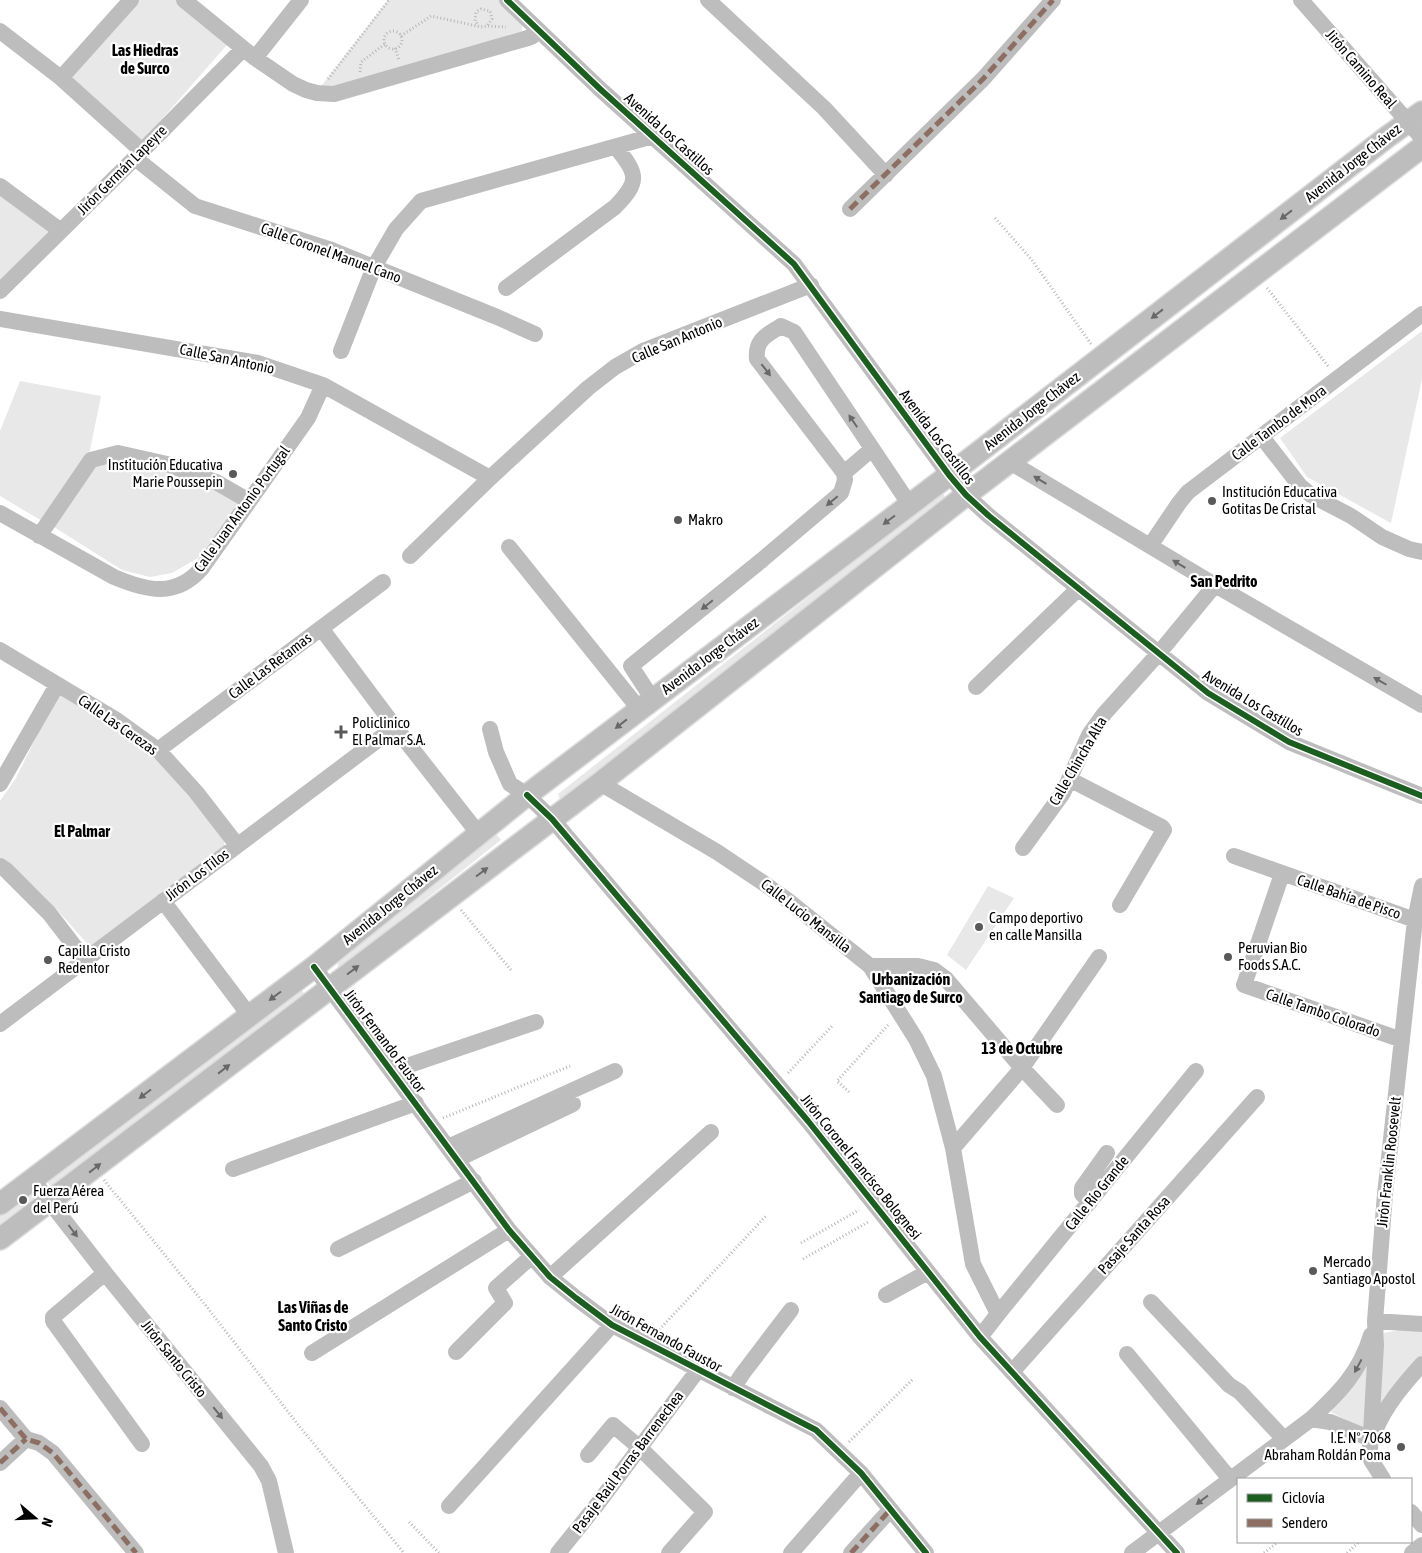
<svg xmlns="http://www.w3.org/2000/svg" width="1422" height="1553" viewBox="0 0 1422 1553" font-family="'Asap Condensed',sans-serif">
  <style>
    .green { fill: #e8e8e8 }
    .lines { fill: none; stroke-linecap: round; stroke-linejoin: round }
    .major-casing { stroke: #dbdbdb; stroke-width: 24 }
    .path { stroke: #b8b8b8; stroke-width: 3; stroke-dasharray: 1 2.5; stroke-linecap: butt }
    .minor { stroke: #bdbdbd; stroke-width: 16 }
    .major { stroke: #bdbdbd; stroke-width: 21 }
    .quiet { stroke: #8d6e63; stroke-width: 5; stroke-dasharray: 10 5; stroke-linecap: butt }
    .cycleway-casing { stroke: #fff; stroke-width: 9 }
    .cycleway { stroke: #1b5e20; stroke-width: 6 }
    .oneway { fill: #686868 }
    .poi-dot { fill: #595959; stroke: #fff; stroke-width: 2 }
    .labels { text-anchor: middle; stroke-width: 4.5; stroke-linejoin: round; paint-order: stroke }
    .street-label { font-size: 15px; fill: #000; stroke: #fff }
    .poi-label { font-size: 15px; fill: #000; stroke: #fff; text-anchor: start }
    .neighbourhood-label { font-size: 16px; font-weight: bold; fill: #000; stroke: #fff }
  </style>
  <rect width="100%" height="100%" fill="#fff"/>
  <path class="green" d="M134 0H176L227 45 141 143 66 78Z
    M388 0H499C508 8 527 19 521 32L341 86 329 87 322 85Z
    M0 192 55 230 0 286Z
    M1422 331V379L1391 523 1307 477 1280 438Z
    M20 381 101 396 89 455 42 521 0 496V431Z
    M115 460 166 471 204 482 240 504 198 558 172 573 150 577 122 570 54 527 91 468Z
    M942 492 947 500 560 799 558 794Z
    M58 693 112 723 163 763 224 840V848L94 951C65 919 36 883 0 859V801L16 778Z
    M493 831 501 840 338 969 337 955Z
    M988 886 1014 898 966 970 947 955Z
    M300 987 305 995 52 1188 46 1181Z
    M30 1191 35 1198 0 1224V1213Z
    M1404 1329 1422 1332V1357L1377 1412 1384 1333Z
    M1370 1358 1364 1430 1331 1412Z"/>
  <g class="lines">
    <defs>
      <path id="major" d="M0 1204 314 967 527 795 949 475 1387 137 1422 112
        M0 1239 600 783 966 495 1422 147"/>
    </defs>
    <use href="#major" class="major-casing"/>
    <path class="path" d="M488 26 506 27
      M384 40a9 9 0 1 1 18 0a9 9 0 1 1-18 0Z
      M401 36 431 16 481 27 487 26 492 19 490 11 481 9 476 12 475 21 478 25
      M395 48 399 60
      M360 72 361 62 385 44
      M328 79 389 0
      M995 218 1032 260 1091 344
      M1267 288 1328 366
      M461 910 511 970
      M788 1073 832 1026
      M849 1092 837 1081 889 1024
      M443 1118 570 1066
      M104 1180 207 1307 299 1426 404 1553
      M801 1243 859 1210
      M803 1259 870 1221
      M657 1332 766 1216
      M849 1442 913 1379
      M409 1522 439 1553
      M1264 1553 1278 1542
      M1347 1553 1359 1542"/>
    <path class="minor" d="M184 0 255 58 293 84 306 90 317 93 334 94 528 38 533 36 538 30
      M507 0 600 89 794 264 949 475 966 495 989 516 1208 693 1289 742 1422 796
      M708 0 824 108 886 175
      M1301 0 1422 138
      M0 31 61 78 142 151
      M255 58 301 0
      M61 78 131 0
      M135 158 195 206 329 249 497 317 535 334
      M0 186 61 231
      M850 209 983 79 1053 0
      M506 288 615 207C640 181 638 175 616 147
      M0 291 142 151 243 49
      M0 319 258 363 323 385 490 478
      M341 351 374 267 396 229 421 201 653 136
      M1262 437 1300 486 1311 495 1351 516 1382 537 1409 549 1422 552
      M1010 462 1215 585 1422 705
      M844 473 872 449
      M0 513 114 577C147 591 176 598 202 568L308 418 323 385
      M39 536 91 460 118 453 167 464 216 482 249 501
      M1150 546 1179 503 1188 492 1422 314
      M509 547 640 710
      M410 556 490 478 588 388 615 367 643 351 811 285
      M321 628 395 727 478 833
      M0 650 115 719 158 750 196 792 237 845
      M976 687 1079 588
      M653 700 631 666 762 560 841 493 845 480 844 473 757 359C755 339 767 335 781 326L794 332 910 505
      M490 729 496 752 510 784 527 795 552 819 808 1121 980 1337 1177 1553
      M158 750 383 582
      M1069 779 1162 827 1164 830 1120 905
      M600 783 717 852 762 882 786 899 870 966 916 1039 934 1076 953 1148 973 1264 998 1314 980 1337
      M0 784 57 685
      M1023 848 1063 793 1089 735 1104 714 1159 653 1215 585
      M1234 856 1415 920
      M0 866 6 870 49 913 85 960
      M1282 874 1244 985 1402 1040
      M163 901 249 1015
      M870 966H918L934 970 946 979 1022 1068 1057 1105
      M314 967 509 1230 550 1277 576 1298 612 1325 816 1430 861 1473 926 1553
      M0 1024 395 727
      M392 1071 536 1022
      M448 1147 615 1071
      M953 1148 1022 1068 1099 957
      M458 1159 573 1104
      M233 1169 416 1103
      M32 1179 105 1273 261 1466 269 1481 286 1553
      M1090 1202 1082 1194V1188L1107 1153
      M338 1249 474 1181
      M105 1273 53 1317V1321L142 1444
      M550 1277 711 1132
      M886 1295 928 1272
      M1151 1302 1229 1385 1240 1392 1284 1439
      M998 1314 1196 1071
      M1375 1321 1422 1324
      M456 1352 505 1303 496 1288 532 1256
      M312 1353 509 1230
      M1127 1354 1230 1479
      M1012 1372 1257 1097
      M733 1388 743 1373 791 1310
      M0 1408 26 1439 39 1443 53 1453 136 1553
      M1311 1419 1330 1422 1371 1439
      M1375 1431C1386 1405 1403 1385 1422 1364
      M588 1455 613 1425 640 1448 705 1512 669 1553
      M0 1463 26 1439
      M1383 1479 1371 1460 1370 1450 1376 1345 1375 1321 1385 1194 1415 920 1422 886
      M449 1506 612 1325
      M1411 1512 1422 1525
      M558 1553 596 1506 698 1370
      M791 1553 861 1473
      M851 1553 890 1510
      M1132 1553 1311 1419C1339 1393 1360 1372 1371 1335
      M1412 1553 1422 1545"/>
    <use href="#major" class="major"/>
    <path class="quiet" d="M850 209 983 79 1053 0
      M0 1408 26 1439 39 1443 53 1453 136 1553
      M0 1463 26 1439
      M851 1553 890 1510"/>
    <defs>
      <path id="cycleway" d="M507 0 600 89 794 264 949 475 966 495 989 516 1208 693 1289 742 1422 796
        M527 795 552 819 808 1121 980 1337 1177 1553
        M314 967 509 1230 550 1277 576 1298 612 1325 816 1430 861 1473 926 1553"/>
    </defs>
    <use href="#cycleway" class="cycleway-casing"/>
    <use href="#cycleway" class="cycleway"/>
  </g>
  <defs><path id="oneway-solid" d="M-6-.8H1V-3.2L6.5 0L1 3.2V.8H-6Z" transform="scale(1.25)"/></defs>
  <g class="oneway">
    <use href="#oneway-solid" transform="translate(1286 215) rotate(142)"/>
    <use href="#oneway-solid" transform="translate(1157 314) rotate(142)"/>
    <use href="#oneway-solid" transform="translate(766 370) rotate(52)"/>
    <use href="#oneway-solid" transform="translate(853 421) rotate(-124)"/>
    <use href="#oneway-solid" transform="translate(1040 480) rotate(-149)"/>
    <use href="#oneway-solid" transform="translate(832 501) rotate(140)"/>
    <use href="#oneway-solid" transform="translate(889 520) rotate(143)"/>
    <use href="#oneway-solid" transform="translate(1179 564) rotate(-149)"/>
    <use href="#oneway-solid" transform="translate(707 605) rotate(141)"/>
    <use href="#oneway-solid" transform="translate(1380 681) rotate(-150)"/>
    <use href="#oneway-solid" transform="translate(621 724) rotate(142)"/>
    <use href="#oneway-solid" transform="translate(482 872) rotate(-37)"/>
    <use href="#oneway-solid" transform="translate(353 970) rotate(-37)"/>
    <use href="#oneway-solid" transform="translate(275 996) rotate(143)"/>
    <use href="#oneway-solid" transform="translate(224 1069) rotate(-38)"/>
    <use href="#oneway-solid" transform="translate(145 1094) rotate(143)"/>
    <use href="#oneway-solid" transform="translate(95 1168) rotate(-38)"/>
    <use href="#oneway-solid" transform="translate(73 1231) rotate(53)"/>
    <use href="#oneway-solid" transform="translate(1358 1366) rotate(118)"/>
    <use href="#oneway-solid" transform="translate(218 1413) rotate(51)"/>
    <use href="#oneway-solid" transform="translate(1202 1500) rotate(143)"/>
  </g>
  <g class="poi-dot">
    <circle cx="233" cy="474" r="5"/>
    <circle cx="1212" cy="501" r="5"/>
    <circle cx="678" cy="520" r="5"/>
    <path d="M338.5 724.5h5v5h5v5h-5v5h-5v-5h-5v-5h5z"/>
    <circle cx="979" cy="927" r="5"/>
    <circle cx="1228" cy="957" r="5"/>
    <circle cx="48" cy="960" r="5"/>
    <circle cx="23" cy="1200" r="5"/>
    <circle cx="1313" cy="1271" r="5"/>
    <circle cx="1401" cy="1447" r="5"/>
  </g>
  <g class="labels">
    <g class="street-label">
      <text transform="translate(1361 69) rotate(49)" y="5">Jirón Camino Real</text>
      <text transform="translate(669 134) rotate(42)" y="5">Avenida Los Castillos</text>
      <text transform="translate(1353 163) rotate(-38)" y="5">Avenida Jorge Chávez</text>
      <text transform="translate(122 170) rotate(-45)" y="5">Jirón Germán Lapeyre</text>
      <text transform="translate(331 253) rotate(20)" y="5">Calle Coronel Manuel Cano</text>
      <text transform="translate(677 340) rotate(-23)" y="5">Calle San Antonio</text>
      <text transform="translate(227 359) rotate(12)" y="5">Calle San Antonio</text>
      <text transform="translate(1032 411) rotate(-38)" y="5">Avenida Jorge Chávez</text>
      <text transform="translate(1279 423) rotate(-37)" y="5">Calle Tambo de Mora</text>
      <text transform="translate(937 437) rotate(53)" y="5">Avenida Los Castillos</text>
      <text transform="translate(242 509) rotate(-54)" y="5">Calle Juan Antonio Portugal</text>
      <text transform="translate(710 656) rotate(-37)" y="5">Avenida Jorge Chávez</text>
      <text transform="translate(270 666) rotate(-37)" y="5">Calle Las Retamas</text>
      <text transform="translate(1253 703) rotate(31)" y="5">Avenida Los Castillos</text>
      <text transform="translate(118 725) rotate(35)" y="5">Calle Las Cerezas</text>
      <text transform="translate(1078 761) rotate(-60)" y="5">Calle Chincha Alta</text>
      <text transform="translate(197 875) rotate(-37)" y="5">Jirón Los Tilos</text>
      <text transform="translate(1349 897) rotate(19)" y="5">Calle Bahía de Pisco</text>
      <text transform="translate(390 905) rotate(-39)" y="5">Avenida Jorge Chávez</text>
      <text transform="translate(806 916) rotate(38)" y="5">Calle Lucio Mansilla</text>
      <text transform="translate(1323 1013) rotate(19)" y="5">Calle Tambo Colorado</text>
      <text transform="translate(385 1041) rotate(53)" y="5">Jirón Fernando Faustor</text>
      <text transform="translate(1389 1162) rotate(-84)" y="5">Jirón Franklin Roosevelt</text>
      <text transform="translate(861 1167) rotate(51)" y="5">Jirón Coronel Francisco Bolognesi</text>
      <text transform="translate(1097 1193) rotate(-51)" y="5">Calle Río Grande</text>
      <text transform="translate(1134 1235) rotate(-48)" y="5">Pasaje Santa Rosa</text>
      <text transform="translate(666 1338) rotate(29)" y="5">Jirón Fernando Faustor</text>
      <text transform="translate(174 1359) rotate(51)" y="5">Jirón Santo Cristo</text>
      <text transform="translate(628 1462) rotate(-53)" y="5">Pasaje Raúl Porras Barrenechea</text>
    </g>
    <g class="poi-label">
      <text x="223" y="470" text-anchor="end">Institución Educativa<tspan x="223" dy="17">Marie Poussepin</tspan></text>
      <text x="1222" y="497">Institución Educativa<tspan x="1222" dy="17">Gotitas De Cristal</tspan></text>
      <text x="688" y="525">Makro</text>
      <text x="352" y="728">Policlinico<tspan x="352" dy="17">El Palmar S.A.</tspan></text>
      <text x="989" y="923">Campo deportivo<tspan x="989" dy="17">en calle Mansilla</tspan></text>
      <text x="1238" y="953">Peruvian Bio<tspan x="1238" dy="17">Foods S.A.C.</tspan></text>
      <text x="58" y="956">Capilla Cristo<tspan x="58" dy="17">Redentor</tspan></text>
      <text x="33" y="1196">Fuerza Aérea<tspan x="33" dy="17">del Perú</tspan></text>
      <text x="1323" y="1267">Mercado<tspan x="1323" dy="17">Santiago Apostol</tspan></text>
      <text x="1391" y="1443" text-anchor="end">I.E. N° 7068<tspan x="1391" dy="17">Abraham Roldán Poma</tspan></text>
    </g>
    <g class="neighbourhood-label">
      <text x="145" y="56">Las Hiedras<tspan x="145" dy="18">de Surco</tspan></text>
      <text x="1224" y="587">San Pedrito</text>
      <text x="82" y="837">El Palmar</text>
      <text x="911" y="985">Urbanización<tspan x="911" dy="18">Santiago de Surco</tspan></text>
      <text x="1022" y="1054">13 de Octubre</text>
      <text x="313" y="1313">Las Viñas de<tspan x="313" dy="18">Santo Cristo</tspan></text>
    </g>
  </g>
  <rect x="1237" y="1478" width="175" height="65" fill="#ffffff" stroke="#999999"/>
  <rect x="1247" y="1494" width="25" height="8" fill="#1b5e20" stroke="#999999"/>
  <text x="1282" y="1503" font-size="15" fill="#000000">Ciclovía</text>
  <rect x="1247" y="1519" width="25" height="8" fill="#8d6e63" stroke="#999999"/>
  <text x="1282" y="1528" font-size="15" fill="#000000">Sendero</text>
  <g transform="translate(35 1518) rotate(109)" stroke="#ffffff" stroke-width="4" paint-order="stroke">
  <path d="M0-4L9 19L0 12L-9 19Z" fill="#000000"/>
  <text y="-8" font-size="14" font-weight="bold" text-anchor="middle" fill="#000000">N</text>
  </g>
</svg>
